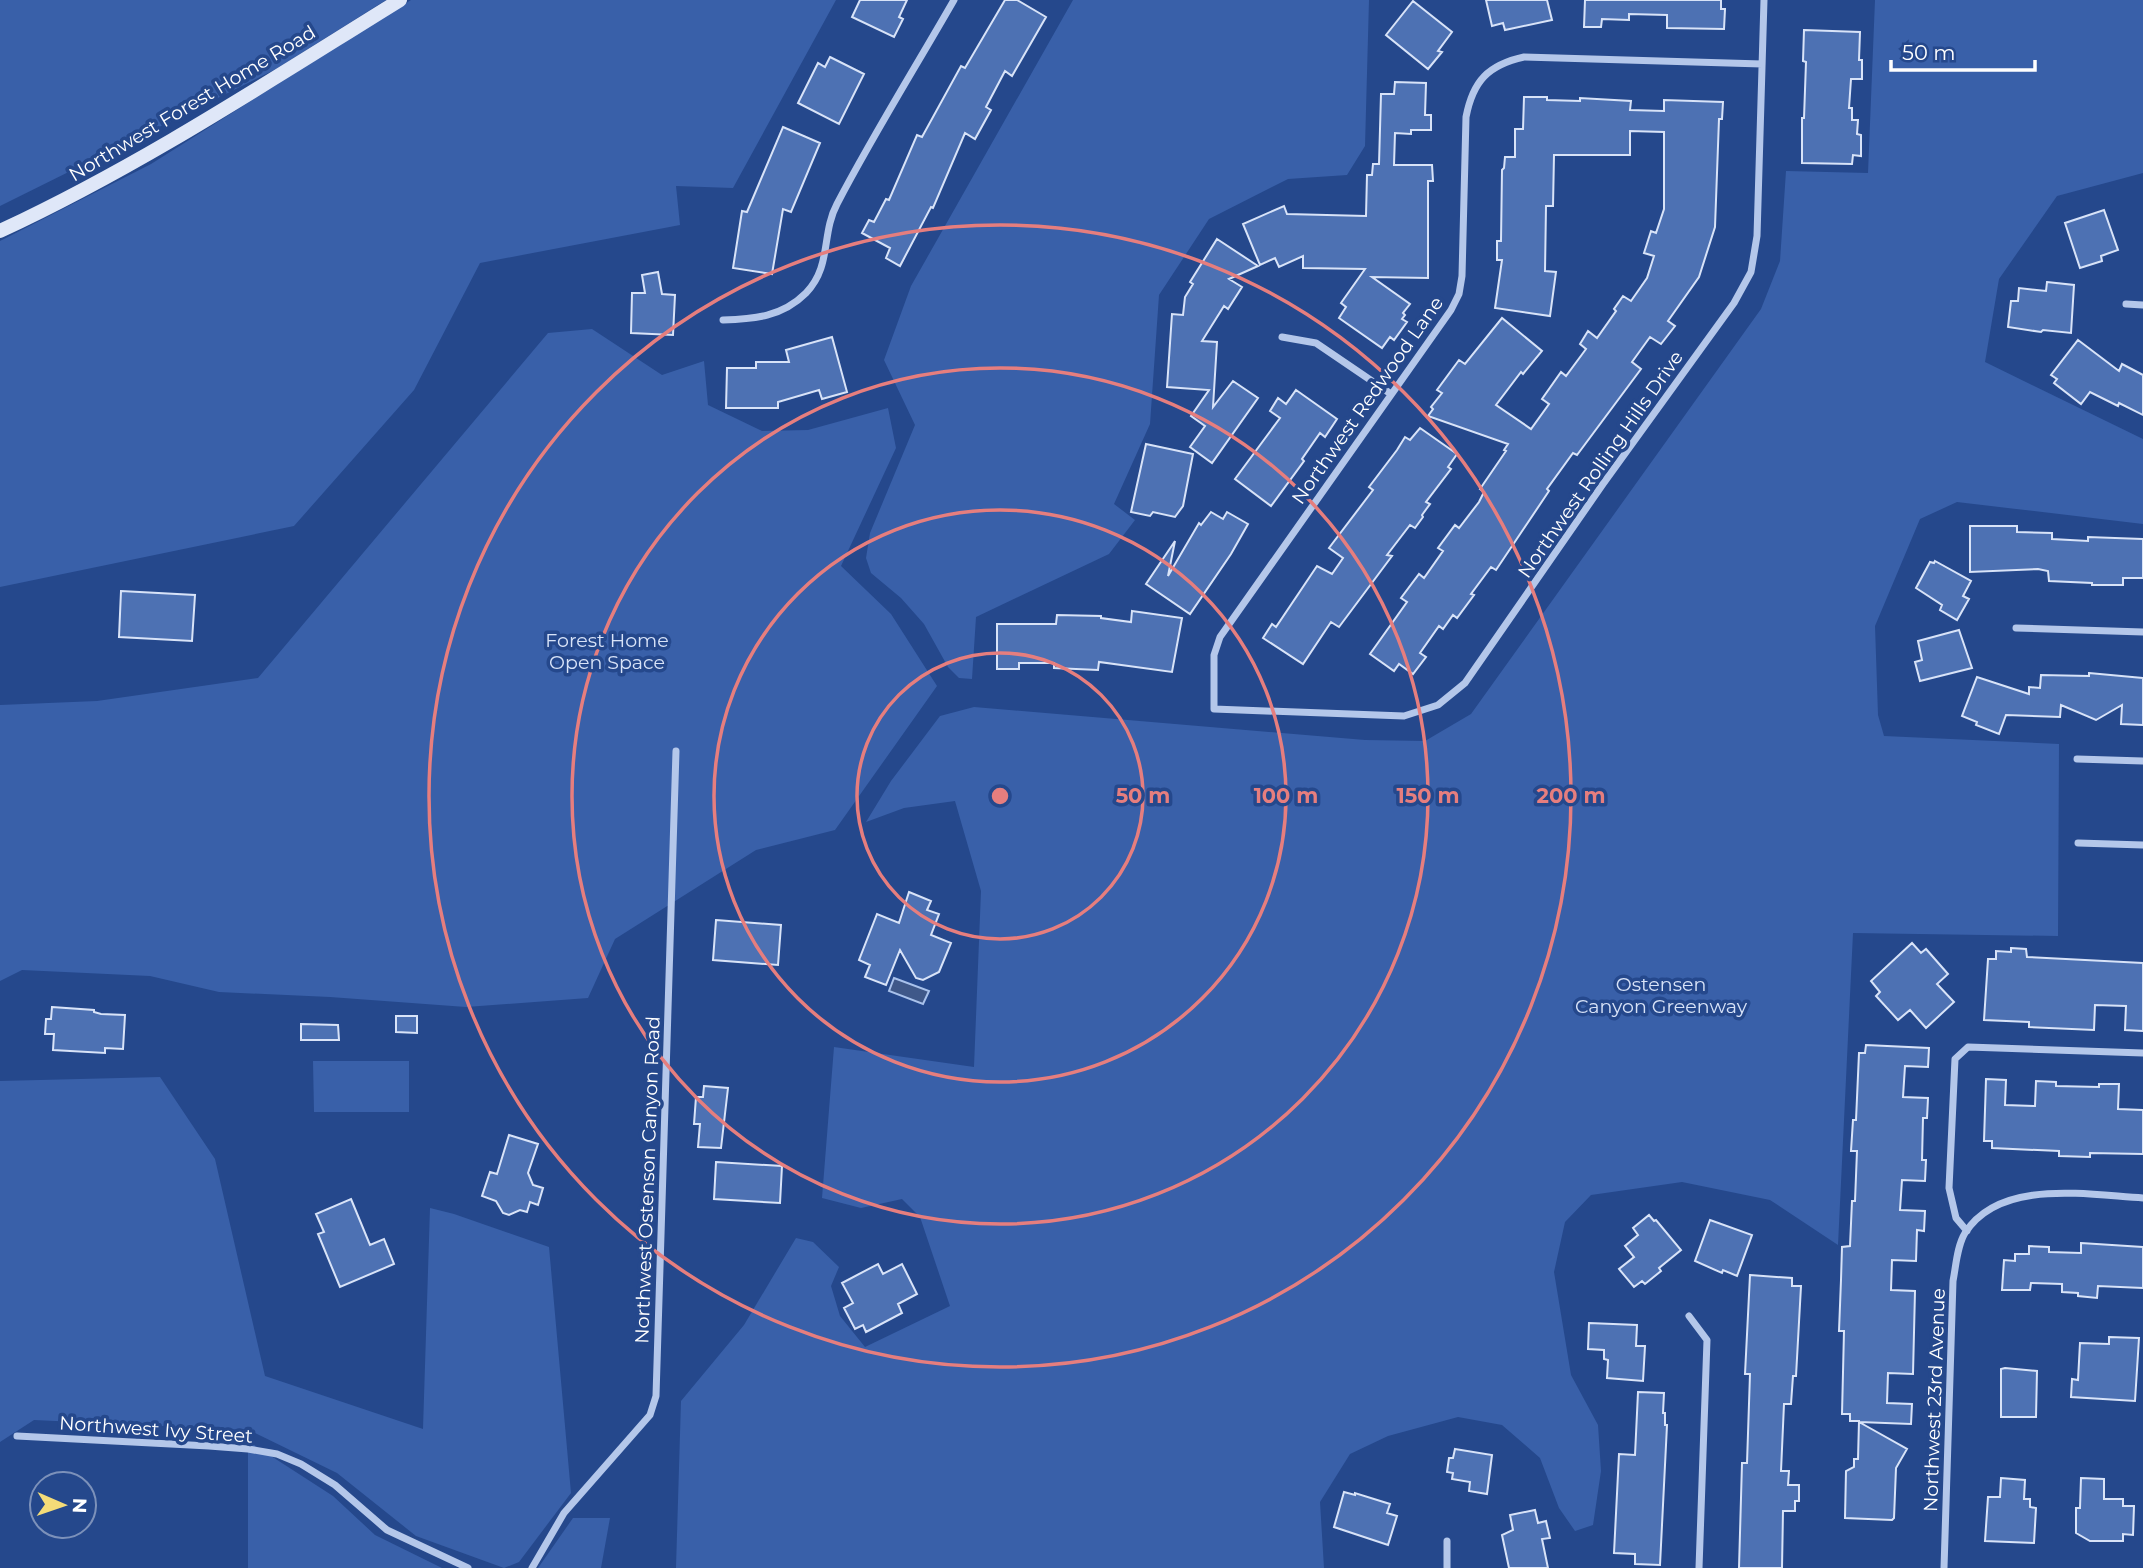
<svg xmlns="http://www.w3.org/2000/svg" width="2143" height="1568" viewBox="0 0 2143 1568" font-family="Montserrat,sans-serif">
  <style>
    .green { fill: #3960a9 }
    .water { fill: #3f5889; stroke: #a8c1eb; stroke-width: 2 }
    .building { fill: #4d71b3; stroke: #d8e3f8; stroke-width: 2 }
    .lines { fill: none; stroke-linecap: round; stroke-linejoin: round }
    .street { stroke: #b4c7ea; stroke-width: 7 }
    .secondary { stroke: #dfe7f8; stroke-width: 14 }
    .ring { fill: none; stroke: #e67e7e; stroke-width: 3.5 }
    .labels { text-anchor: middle; stroke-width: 7; stroke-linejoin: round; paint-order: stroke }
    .street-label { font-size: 19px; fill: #fff; stroke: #25488c }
    .park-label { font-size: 19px; fill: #d8e3f8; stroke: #25488c }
    .centre { fill: #e67e7e; stroke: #25488c; stroke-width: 3.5 }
    .ring-label { font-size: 21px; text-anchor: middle; font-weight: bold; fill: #e67e7e; stroke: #25488c; stroke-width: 7; stroke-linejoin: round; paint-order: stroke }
  </style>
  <rect width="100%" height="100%" fill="#25488c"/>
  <path class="green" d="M0 0H386L276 69 0 206Z
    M411 0H836L733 188 676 186 680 225 480 263 414 390 294 526 0 587V241L151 164Z
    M1073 0H1369L1365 146 1347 175 1288 179 1209 219 1159 295 1150 424 1114 504 1135 520 1109 554 976 617 972 679 959 678 948 667 924 624 901 598 871 573 866 558 870 533 915 425 884 360 911 286Z
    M1875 0H2143V173L2057 196 1999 279 1985 362 2143 439V524L1957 502 1920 519 1875 626 1878 715 1884 736 2059 744 2058 936 1853 933 1838 1245 1770 1200 1682 1182 1591 1195 1565 1222 1554 1272 1571 1375 1598 1425 1601 1471 1593 1525 1575 1531 1559 1508 1540 1458 1502 1425 1458 1417 1388 1436 1350 1454 1320 1502 1324 1568H676L681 1401 744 1325 796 1238 813 1242 839 1267 831 1286 840 1316 865 1347 950 1306 920 1217 902 1199 861 1208 822 1198 834 1047 974 1067 981 891 955 801 904 808 866 822 891 781 940 716 974 707 1365 740 1425 741 1471 714 1761 309 1780 261 1786 171 1868 173Z
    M592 329 662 375 704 361 708 405 762 431 808 430 888 408 896 448 841 566 891 614 937 686 835 830 756 850 615 939 588 998 466 1007 330 997 219 992 150 976 22 970 0 981V705L97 701 258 678 548 333Z
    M313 1061H409V1112H314Z
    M160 1077 215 1159 265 1376 423 1429 430 1208 454 1214 549 1247 571 1493 519 1562 504 1568 416 1536 337 1473 249 1430 34 1420 0 1442V1081Z
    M248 1441 333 1496 375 1535 442 1568H248Z
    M573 1518H610L601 1568H538Z"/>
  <path class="water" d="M894 978 929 991 923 1004 889 991Z"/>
  <path class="building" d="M860 0H907L899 17 903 19 894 37 852 17Z
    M1005 0H1017L1046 17 1012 76 1005 71 986 107 991 110 975 139 965 133 933 208 931 207 900 266 886 258 890 248 862 233 869 220 874 222 886 199 889 200 917 135 922 137 961 66 965 68Z
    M1486 0H1547L1552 20 1505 30 1503 23 1492 26Z
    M1585 0H1721V9H1725L1724 29 1667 28V15L1629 14V20L1602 19 1601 27H1584Z
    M1413 1 1452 32 1438 51 1442 52 1428 69 1386 35Z
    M1804 30 1860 32 1859 60H1862V79H1851L1849 108H1852V120H1858L1857 134 1861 135V156L1853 155 1852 164 1802 163V118H1804L1806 62 1803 61Z
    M830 57 864 74 839 124 798 103 818 63 825 67Z
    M1395 82 1426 83 1425 115H1431V130H1411V134L1395 133 1394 165H1432L1433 181H1428V278L1372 277 1410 304 1403 313 1405 315 1402 319 1407 322 1394 340 1390 337 1382 348 1339 318 1346 307 1341 303 1365 269 1303 268V256L1279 267 1275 258 1260 265 1243 224 1284 206 1287 214 1366 216 1367 175H1372L1373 164H1379L1381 94H1394Z
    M1524 97H1547V100L1580 101V98L1631 101 1630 110 1664 111V100L1723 102 1722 119H1719L1715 227 1699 277 1668 321 1675 326 1661 344 1650 337 1632 362 1641 369 1577 455 1573 453 1547 489 1549 491 1496 570 1491 567 1471 594 1474 595 1457 618 1453 615 1443 629 1439 626 1420 653 1426 657 1413 674 1399 664 1394 671 1370 654 1407 602 1401 598 1419 574 1424 578 1443 551 1438 548 1455 525 1459 528 1479 502 1484 492 1480 489 1506 451 1504 450 1508 444 1428 416 1433 409 1431 407 1442 393 1437 390 1459 360 1465 364 1502 318 1542 351 1523 374 1521 372 1496 405 1531 429 1549 404 1542 399 1561 372 1566 376 1586 349 1580 344 1588 331 1597 338 1616 311 1614 309 1623 296 1631 301 1647 278 1654 256 1644 253 1651 231 1656 233 1664 209V132L1630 131V155H1554L1553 206H1546L1545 271 1556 272 1550 316 1495 308 1502 260H1497V241H1501L1502 170 1504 168 1505 157H1515V129H1523Z
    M783 127 820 143 791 212 783 209 772 274 733 268 742 211 747 212Z
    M2104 210 2118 250 2101 256 2102 261 2080 268 2065 223Z
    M1217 239 1258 266 1229 279 1242 287 1228 309 1224 306 1202 341 1217 342 1213 407 1233 381 1258 398 1212 463 1190 447 1205 426 1191 416 1209 390 1167 387 1172 314 1183 315 1185 297 1193 284 1190 282Z
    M658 272 662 294 675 295 673 335 631 333 632 293H645L642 275Z
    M2047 282 2074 285 2071 333 2043 330 2041 332 2008 327 2011 301H2018L2019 288 2046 291Z
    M832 337 847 392 822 399 819 390 778 402V408H726L727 368H756V362H789L786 350Z
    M2078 340 2119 371 2122 364 2143 375V415L2119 403 2118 406 2090 392 2081 404 2054 383 2057 379 2051 375Z
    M1296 390 1337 419 1325 437 1320 433 1302 459 1304 461 1271 506 1235 479 1280 418 1270 411 1278 398 1286 404Z
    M1420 428 1457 454 1448 467 1451 469 1426 502 1430 504 1422 515 1423 517 1415 528 1410 525 1387 555 1392 556 1339 627 1331 622 1303 664 1263 638 1272 624 1276 627 1317 566 1332 574 1343 558 1329 548 1373 490 1369 487 1397 450 1405 437 1410 440Z
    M1146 444 1193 454 1183 506 1175 517 1153 512 1150 516 1131 512Z
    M1211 512 1223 519 1227 512 1248 524 1231 554 1190 614 1146 584 1175 541 1168 576 1199 523 1201 525Z
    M1970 526H2017V532L2052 533V539L2088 541V537L2143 539V578H2123V585H2092V583L2049 581 2048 571 2038 569 1970 572Z
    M1935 561 1971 581 1963 596 1969 599 1957 620 1940 610 1942 605 1916 588 1930 562 1934 563Z
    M121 591 195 595 192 641 119 637Z
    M1132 611 1182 618 1172 672 1099 662 1098 670 1054 668V663H1019V669H997V624H1056L1057 615 1101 616V618L1131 622Z
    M1959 630 1972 668 1920 681 1915 662 1922 660 1918 641Z
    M2089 673 2143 678V725L2121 724 2122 705 2096 720 2061 705 2060 717 2006 715 1999 734 1976 725 1977 722 1962 716 1977 677 2029 694V687L2040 688 2041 675 2089 676Z
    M909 892 931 901 927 910 939 914 931 935 951 943 939 972 923 980 916 978 900 950 886 985 865 977 870 965 859 960 877 914 899 923Z
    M716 920 781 925 778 965 713 960Z
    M1912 943 1921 953 1926 949 1948 974 1937 984 1954 1002 1926 1028 1910 1010 1898 1020 1876 996 1880 992 1871 981Z
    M2011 948 2026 949 2027 957 2143 963V1031L2125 1030 2126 1006 2095 1005 2094 1030 2029 1027V1022L1984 1020 1988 959H1996V951L2011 952Z
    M52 1007 94 1010V1012L101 1014 125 1015 123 1049 105 1048V1053L53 1050 54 1034H45L46 1019H51Z
    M396 1016H417V1033L396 1032Z
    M301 1024 338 1025 339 1040H301Z
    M1866 1045 1929 1048 1928 1067 1905 1066 1903 1097 1928 1098 1927 1118H1923L1922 1160H1926L1925 1181 1902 1180 1900 1210 1925 1211 1924 1231 1917 1230 1916 1261 1892 1260 1891 1290 1915 1291 1913 1374 1888 1373 1887 1403 1912 1404 1911 1424 1859 1422 1907 1449 1896 1468 1894 1518 1892 1520 1845 1518 1846 1471 1854 1467V1459H1858L1859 1421H1850V1414H1842L1844 1331H1839L1841 1280 1842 1247 1850 1246 1852 1201H1855L1857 1151H1851L1853 1120H1856L1859 1053H1865Z
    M1986 1079 2006 1080 2005 1105 2035 1106 2036 1081 2056 1082V1086L2099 1087V1084H2119L2118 1109 2143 1110V1154L2090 1153V1157L2059 1156V1151L1992 1148V1141H1984Z
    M704 1086 728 1088 721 1148 698 1147 700 1124H694L696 1097H703Z
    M509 1135 538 1144 528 1173 533 1185 543 1188 538 1205 530 1202 527 1212 520 1210 509 1215 503 1213 496 1201 482 1196 490 1172 497 1174Z
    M716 1162 782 1166 780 1203 714 1199Z
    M351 1199 370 1245 384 1239 394 1264 340 1287 318 1234 324 1232 316 1214Z
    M1649 1215 1654 1221 1656 1220 1681 1250 1659 1268 1661 1271 1645 1284 1642 1281 1634 1287 1619 1269 1634 1257 1625 1246 1638 1235 1633 1228Z
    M1710 1220 1752 1235 1737 1276 1723 1270 1722 1273 1695 1261Z
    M2081 1243 2143 1247V1288L2098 1286 2097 1298 2078 1296V1293L2062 1292V1284L2031 1283 2030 1290H2002L2004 1260 2015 1261V1254H2029V1246L2049 1247V1252L2081 1253Z
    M878 1264 883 1274 902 1264 917 1294 898 1304 902 1313 866 1332 863 1325 855 1329 844 1308 853 1303 842 1283Z
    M1750 1275 1792 1278V1286H1801L1796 1376H1793L1791 1404H1784L1781 1471H1789L1788 1485H1799V1501H1795V1511H1783L1782 1568H1739L1742 1463H1747L1750 1374H1745Z
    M1589 1323 1637 1325 1636 1346H1645L1643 1381 1607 1378 1608 1360 1604 1359V1350L1588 1349Z
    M2109 1337 2139 1338 2135 1401 2071 1397 2072 1379 2078 1380 2080 1343 2109 1344Z
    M2005 1368 2037 1371 2036 1417H2001V1369Z
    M1638 1392 1664 1393 1663 1413H1665V1425H1667L1660 1565 1635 1564V1554L1614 1553 1619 1454 1635 1455Z
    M1455 1449 1492 1455 1487 1494 1469 1491 1470 1482 1452 1479 1453 1473 1447 1472 1449 1458H1453Z
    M2001 1478 2025 1480 2024 1499H2030V1507L2036 1508 2034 1543 1985 1541 1988 1497H2000Z
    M2081 1478 2104 1479V1499H2123V1506H2134L2133 1535 2123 1534V1541H2090L2076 1533V1508H2080Z
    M1344 1492 1355 1495V1493L1390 1504 1387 1513 1397 1516 1388 1545 1334 1527Z
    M1535 1510 1538 1523 1546 1521 1550 1538 1542 1539 1548 1568H1509L1502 1535 1513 1530 1510 1515Z"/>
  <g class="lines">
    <path class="street" d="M1762 64 1524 57C1488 65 1473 81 1466 117L1462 276 1459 294 1451 310 1220 637 1214 655V709L1404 716 1438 705 1465 683 1603 484 1734 303 1751 272 1757 236 1764 0
      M2126 304 2143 305
      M723 320C754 319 782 317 806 293 832 266 821 234 837 204 873 135 915 68 954 0
      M1282 337 1316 343 1391 394
      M2016 628 2143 632
      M2077 759 2143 761
      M2078 843 2143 845
      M1967 1231 1956 1218 1949 1188 1955 1059 1968 1047 2143 1053
      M1689 1316 1707 1340 1699 1568
      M17 1436 209 1446 248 1449 277 1454 301 1464 335 1485 387 1530 468 1568
      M532 1568 564 1513 650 1415 656 1396 676 751
      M1447 1568V1541
      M1944 1568 1953 1281C1956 1266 1957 1246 1965 1233 2000 1178 2088 1195 2143 1198"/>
    <path class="secondary" d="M0 231C140 166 269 81 400 0"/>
  </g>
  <g class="ring">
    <circle cx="1000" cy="796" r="143"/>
    <circle cx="1000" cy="796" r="286"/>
    <circle cx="1000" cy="796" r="428"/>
    <circle cx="1000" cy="796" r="571"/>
  </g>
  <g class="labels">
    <g class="street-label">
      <text transform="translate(192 103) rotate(-31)" y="7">Northwest Forest Home Road</text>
      <text transform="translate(1367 400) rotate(-55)" y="7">Northwest Redwood Lane</text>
      <text transform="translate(1600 464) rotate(-55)" y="7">Northwest Rolling Hills Drive</text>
      <text transform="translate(647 1180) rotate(-88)" y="7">Northwest Ostenson Canyon Road</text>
      <text transform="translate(1934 1400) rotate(-88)" y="7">Northwest 23rd Avenue</text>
      <text transform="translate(156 1429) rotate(4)" y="7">Northwest Ivy Street</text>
    </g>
    <g class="park-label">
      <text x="607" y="647">Forest Home<tspan x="607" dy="22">Open Space</tspan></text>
      <text x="1661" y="991">Ostensen<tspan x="1661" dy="22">Canyon Greenway</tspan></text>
    </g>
  </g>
  <circle cx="1000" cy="796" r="10" class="centre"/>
  <g class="ring-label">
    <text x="1143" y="803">50 m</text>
    <text x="1286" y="803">100 m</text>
    <text x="1428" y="803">150 m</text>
    <text x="1571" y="803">200 m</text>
  </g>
  <g transform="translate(63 1505) rotate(92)"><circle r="33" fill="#25488c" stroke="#7c91ba" stroke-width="2"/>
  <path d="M0-5L12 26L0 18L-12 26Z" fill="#f4dc78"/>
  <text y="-10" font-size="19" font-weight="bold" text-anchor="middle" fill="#ffffff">N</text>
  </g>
  <path d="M1891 60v10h144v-10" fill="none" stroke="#ffffff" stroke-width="3.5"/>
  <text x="1902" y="60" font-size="21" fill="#ffffff" stroke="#25488c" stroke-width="5" paint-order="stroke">50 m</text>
</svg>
